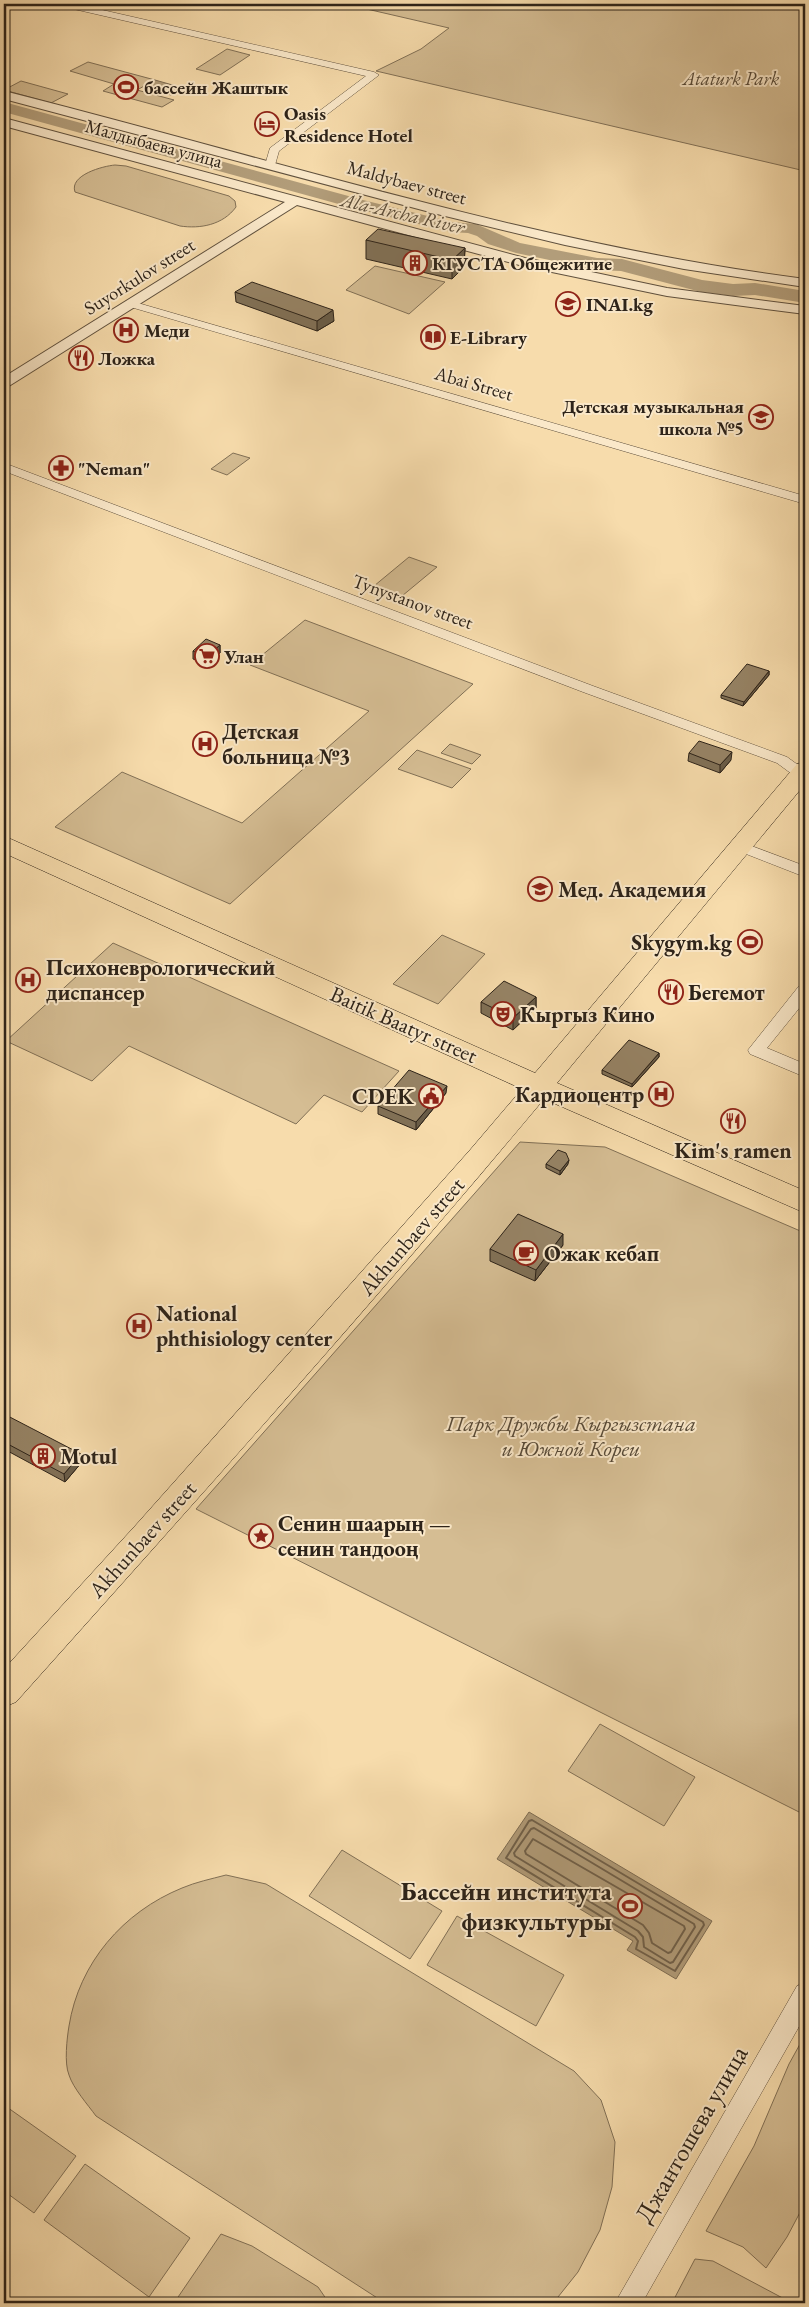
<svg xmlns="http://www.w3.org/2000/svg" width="809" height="2307" viewBox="0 0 809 2307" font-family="'EB Garamond',serif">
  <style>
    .green { fill: #d5bd93; stroke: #817056 }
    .water { fill: #b29d7a; stroke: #7d6c53 }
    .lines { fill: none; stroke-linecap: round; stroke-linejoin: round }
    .shore { stroke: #70604a; stroke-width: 2 }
    .river { fill: #b29d7a; fill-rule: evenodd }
    .minor-casing { stroke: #60513e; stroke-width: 1 }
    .tertiary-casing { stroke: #60513e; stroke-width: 2 }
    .primary-casing { stroke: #2d2319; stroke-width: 1 }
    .minor { fill: #fae8c9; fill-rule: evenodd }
    .tertiary { fill: #fae8c9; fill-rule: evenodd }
    .primary { fill: #f7dcac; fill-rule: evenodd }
    .wall { fill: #817157; stroke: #2d2319 }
    .shaded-wall { fill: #695c47; stroke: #2d2319 }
    .building { fill: #968365; stroke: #2d2319 }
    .labels { text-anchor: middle; stroke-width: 4; stroke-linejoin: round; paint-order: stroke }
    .far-park-label { font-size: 19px; font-style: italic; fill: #574a38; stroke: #fae8c9 }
    .far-poi-label { font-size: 19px; font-weight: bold; fill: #2d2319; stroke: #fae8c9; text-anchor: start }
    .far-street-label { font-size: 19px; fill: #2d2319; stroke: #fae8c9 }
    .far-water-label { font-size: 20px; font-style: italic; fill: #5c4e3b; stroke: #fae8c9 }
    .poi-label { font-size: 22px; font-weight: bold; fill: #2d2319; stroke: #fae8c9; text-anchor: start }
    .street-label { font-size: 22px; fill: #2d2319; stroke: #fae8c9 }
    .park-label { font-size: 22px; font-style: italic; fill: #574a38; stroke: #fae8c9 }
    .near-poi-label { font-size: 26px; font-weight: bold; fill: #2d2319; stroke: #fae8c9; text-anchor: end }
    .near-street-label { font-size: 26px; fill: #2d2319; stroke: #fae8c9 }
  </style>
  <rect width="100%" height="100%" fill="#f7dcac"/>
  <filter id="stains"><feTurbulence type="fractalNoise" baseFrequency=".004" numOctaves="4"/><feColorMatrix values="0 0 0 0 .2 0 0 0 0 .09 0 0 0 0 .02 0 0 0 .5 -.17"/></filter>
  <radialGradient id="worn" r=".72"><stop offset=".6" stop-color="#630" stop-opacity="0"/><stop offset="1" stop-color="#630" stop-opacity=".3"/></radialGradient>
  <path class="green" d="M345 4H805V171L376 71 421 49 449 28Z
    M227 49 250 55 220 75 196 69Z
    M88 62 155 80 137 90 174 100 162 107 103 91 114 84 70 71Z
    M21 81 68 94 51 103 4 90Z
    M115 165 126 166 229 196 235 201 236 207C223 225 200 229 180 226L75 192C69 175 103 166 115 165Z
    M375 266 445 282 409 314 346 290Z
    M233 453 250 458 227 475 211 469Z
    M409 557 437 567 402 596 374 586Z
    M305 620 473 684 230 904 55 827 122 772 242 823 369 711 250 665Z
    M450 744 481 755 472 764 441 753Z
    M417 750 471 769 452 788 398 769Z
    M442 935 485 954 438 1004 393 984Z
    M113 943 399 1071 362 1112 324 1095 296 1124 129 1046 92 1081 6 1041Z
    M520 1142 605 1147 805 1233V1815L196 1509Z
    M600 1724 695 1777 664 1826 568 1771Z
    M342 1850 442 1911 410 1959 309 1896Z
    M226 1875 266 1884 574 2071 601 2100 615 2142 612 2187 600 2230 578 2272 554 2302 385 2303 96 2116C88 2105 73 2088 69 2075 64 2063 67 2038 69 2026 79 1963 123 1912 182 1888 196 1882 211 1879 226 1875Z
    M457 1916 564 1975 536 2026 427 1965Z
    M805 2035V2203L787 2237 766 2268 743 2247 706 2231 754 2146 789 2064Z
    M4 2105 76 2156 34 2213 4 2191Z
    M85 2164 190 2238 149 2297 44 2220Z
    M221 2234 252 2246 318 2287 329 2303H174Z
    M695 2259 713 2261 792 2303H672Z"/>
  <path class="water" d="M155 80 183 88 171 95 143 87Z
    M529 1812 712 1921 676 1979 627 1950 633 1941 497 1859Z"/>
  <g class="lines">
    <path class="shore" d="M532 1820 703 1922 704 1925 675 1971 636 1949 638 1941 635 1937 506 1858 529 1821Z
      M534 1828 694 1924 695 1927 673 1962 670 1963 644 1947 643 1937 638 1931 515 1856 514 1853 531 1829Z
      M533 1839 684 1926 685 1929 671 1952 668 1953 652 1943 649 1933 643 1925 526 1854 525 1851Z"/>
    <path class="river" d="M4 102 363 200 452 222 476 224 520 243 597 258 622 259 702 280 733 284 755 283 805 291V303L755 295 733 296 701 292 621 271 597 270 516 253 488 244 477 236 468 233 451 232 353 208 4 112Z"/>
    <defs>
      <path id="minor" d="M60 4H76L374 72 379 75 279 151 275 165 270 168 265 165 270 148 366 76 65 7Z
        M131 301 805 496V504L127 306 125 304Z
        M4 463 593 686 787 757 805 770V781L800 780 777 763 583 692 4 471Z
        M741 842 805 866V877L736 850 733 847 736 844Z
        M805 985V1001L767 1048 805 1064V1077L750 1054 748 1050 799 986Z
        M805 1983V2016L642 2303H615L797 1986Z"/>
      <path id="tertiary" d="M4 91C270 158 532 244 805 279V287L684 269 565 245 441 215 4 99Z
        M4 118 525 258 667 288 805 306V314L667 296 523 266 297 205 9 386 4 387V377L285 202 4 126Z"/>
      <path id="primary" d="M805 762V784L557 1083 805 1191V1213L544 1099C373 1304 194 1503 16 1702L4 1707V1669L135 1526 470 1150 522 1089 4 853V836L535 1073 797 764Z"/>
    </defs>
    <use href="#minor" class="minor-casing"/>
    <use href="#tertiary" class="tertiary-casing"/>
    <use href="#primary" class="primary-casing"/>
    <use href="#minor" class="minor"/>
    <use href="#tertiary" class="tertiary"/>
    <use href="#primary" class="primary"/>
  </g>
  <path class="wall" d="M366 240 465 248 464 267 452 279 366 259Z
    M235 292 334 321 317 331 236 302Z
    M220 645V653L207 664 193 659V651Z
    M769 671V675L743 706 721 698V695Z
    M689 753 731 760 720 773 688 761Z
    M536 997V1008L513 1030 481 1013V1002Z
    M659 1053V1057L632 1087 602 1074V1070Z
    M446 1093 416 1130 378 1114V1106Z
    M546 1164H568L560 1175 546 1168Z
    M563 1245 535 1281 490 1261V1249Z
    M4 1414 82 1462 65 1482 4 1449Z"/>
  <path class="shaded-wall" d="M465 248 464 267 452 279V260Z
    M333 310 334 321 317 331V321Z
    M220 645V653L207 664 206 657Z
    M769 671V675L743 706 744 702Z
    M732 752 731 760 720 773V765Z
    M536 997V1008L513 1030V1018Z
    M659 1053V1057L632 1087V1084Z
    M447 1086 446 1093 416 1130V1122Z
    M569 1160 568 1164 560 1175V1171Z
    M563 1234V1245L535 1281 536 1270Z
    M81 1454 82 1462 65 1482 64 1474Z"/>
  <path class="building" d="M378 229 465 248 452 260 366 240Z
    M252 282 333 310 317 321 235 292Z
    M206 639 220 645 206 657 193 651Z
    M747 664 769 671 744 702 721 695Z
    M699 741 732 752 720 765 689 753Z
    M504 981 536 997 513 1018 481 1002Z
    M629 1040 659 1053 632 1084 602 1070Z
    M409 1070 447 1086 416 1122 378 1106Z
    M558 1150 566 1153 569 1160 560 1171 546 1164Z
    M518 1214 563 1234 536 1270 490 1249Z
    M4 1414 81 1454 64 1474 4 1442Z"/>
  <defs>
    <symbol id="stadium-ring" viewBox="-11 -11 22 22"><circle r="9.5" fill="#fae8c9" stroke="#8f2418" stroke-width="1.5"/><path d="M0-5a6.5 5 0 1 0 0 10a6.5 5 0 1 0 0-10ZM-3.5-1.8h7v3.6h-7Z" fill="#8f2418"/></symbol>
    <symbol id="hotel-ring" viewBox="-11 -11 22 22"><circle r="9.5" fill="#fae8c9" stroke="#8f2418" stroke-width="1.5"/><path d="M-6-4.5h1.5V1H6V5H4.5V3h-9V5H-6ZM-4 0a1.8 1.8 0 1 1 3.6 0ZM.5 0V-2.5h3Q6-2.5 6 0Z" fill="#8f2418"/></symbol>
    <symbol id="building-ring" viewBox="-11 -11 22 22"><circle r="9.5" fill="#fae8c9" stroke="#8f2418" stroke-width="1.5"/><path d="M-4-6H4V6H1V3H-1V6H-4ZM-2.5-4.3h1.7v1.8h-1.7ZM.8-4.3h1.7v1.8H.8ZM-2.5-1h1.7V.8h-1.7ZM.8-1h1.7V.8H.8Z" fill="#8f2418"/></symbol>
    <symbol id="university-ring" viewBox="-11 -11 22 22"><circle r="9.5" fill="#fae8c9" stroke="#8f2418" stroke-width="1.5"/><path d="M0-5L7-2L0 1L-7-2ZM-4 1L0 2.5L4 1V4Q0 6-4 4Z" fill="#8f2418"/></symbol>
    <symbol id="hospital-ring" viewBox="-11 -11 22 22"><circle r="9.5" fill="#fae8c9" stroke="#8f2418" stroke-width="1.5"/><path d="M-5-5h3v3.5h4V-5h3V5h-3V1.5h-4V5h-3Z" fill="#8f2418"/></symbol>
    <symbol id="library-ring" viewBox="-11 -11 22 22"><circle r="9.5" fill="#fae8c9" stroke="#8f2418" stroke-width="1.5"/><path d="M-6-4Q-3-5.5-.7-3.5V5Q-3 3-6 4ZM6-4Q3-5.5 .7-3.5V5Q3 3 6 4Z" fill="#8f2418"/></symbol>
    <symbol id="restaurant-ring" viewBox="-11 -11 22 22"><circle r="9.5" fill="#fae8c9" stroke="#8f2418" stroke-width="1.5"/><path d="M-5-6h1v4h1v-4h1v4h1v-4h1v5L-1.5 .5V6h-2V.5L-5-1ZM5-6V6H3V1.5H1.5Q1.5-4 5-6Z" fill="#8f2418"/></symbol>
    <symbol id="pharmacy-ring" viewBox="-11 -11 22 22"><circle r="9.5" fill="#fae8c9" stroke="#8f2418" stroke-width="1.5"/><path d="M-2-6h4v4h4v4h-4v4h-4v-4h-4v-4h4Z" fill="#8f2418"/></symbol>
    <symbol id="supermarket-ring" viewBox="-11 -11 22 22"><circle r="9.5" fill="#fae8c9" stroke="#8f2418" stroke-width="1.5"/><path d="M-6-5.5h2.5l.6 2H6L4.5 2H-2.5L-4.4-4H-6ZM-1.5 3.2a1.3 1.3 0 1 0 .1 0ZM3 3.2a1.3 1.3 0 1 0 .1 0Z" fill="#8f2418"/></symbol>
    <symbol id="theatre-ring" viewBox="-11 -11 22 22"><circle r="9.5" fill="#fae8c9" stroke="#8f2418" stroke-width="1.5"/><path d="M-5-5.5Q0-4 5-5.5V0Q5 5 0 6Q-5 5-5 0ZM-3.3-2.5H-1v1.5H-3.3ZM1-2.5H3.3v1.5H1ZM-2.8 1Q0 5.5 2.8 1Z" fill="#8f2418"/></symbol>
    <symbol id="civic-ring" viewBox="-11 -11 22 22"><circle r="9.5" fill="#fae8c9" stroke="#8f2418" stroke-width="1.5"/><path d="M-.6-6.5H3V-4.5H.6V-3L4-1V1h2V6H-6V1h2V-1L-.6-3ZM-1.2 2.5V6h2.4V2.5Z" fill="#8f2418"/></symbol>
    <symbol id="cafe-ring" viewBox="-11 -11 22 22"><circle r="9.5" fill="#fae8c9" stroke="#8f2418" stroke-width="1.5"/><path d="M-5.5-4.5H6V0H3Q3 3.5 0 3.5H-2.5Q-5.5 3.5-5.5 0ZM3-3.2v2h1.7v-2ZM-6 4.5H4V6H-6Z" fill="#8f2418"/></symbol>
    <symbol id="sight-ring" viewBox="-11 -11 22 22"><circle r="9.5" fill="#fae8c9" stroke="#8f2418" stroke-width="1.5"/><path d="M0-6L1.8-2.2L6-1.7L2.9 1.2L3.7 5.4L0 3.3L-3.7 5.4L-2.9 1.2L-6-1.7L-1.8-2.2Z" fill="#8f2418"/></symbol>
  </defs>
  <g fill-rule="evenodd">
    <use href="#stadium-ring" x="112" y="73" width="28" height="28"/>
    <use href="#hotel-ring" x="253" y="110" width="28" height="28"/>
    <use href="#building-ring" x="401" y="249" width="28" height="28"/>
    <use href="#university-ring" x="554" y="290" width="28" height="28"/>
    <use href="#hospital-ring" x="112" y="316" width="28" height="28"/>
    <use href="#library-ring" x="419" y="323" width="28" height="28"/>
    <use href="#restaurant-ring" x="67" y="344" width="28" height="28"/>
    <use href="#university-ring" x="747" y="403" width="28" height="28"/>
    <use href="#pharmacy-ring" x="47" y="454" width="28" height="28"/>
    <use href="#supermarket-ring" x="193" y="642" width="28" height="28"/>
    <use href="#hospital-ring" x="191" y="730" width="28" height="28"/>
    <use href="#university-ring" x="526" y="875" width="28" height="28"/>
    <use href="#stadium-ring" x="736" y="928" width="28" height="28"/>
    <use href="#hospital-ring" x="14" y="966" width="28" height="28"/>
    <use href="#restaurant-ring" x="657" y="978" width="28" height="28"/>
    <use href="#theatre-ring" x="489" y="1000" width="28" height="28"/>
    <use href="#hospital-ring" x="647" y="1080" width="28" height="28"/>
    <use href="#civic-ring" x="417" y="1082" width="28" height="28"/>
    <use href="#restaurant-ring" x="719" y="1107" width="28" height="28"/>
    <use href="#cafe-ring" x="512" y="1239" width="28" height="28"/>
    <use href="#hospital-ring" x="125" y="1312" width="28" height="28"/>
    <use href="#building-ring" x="29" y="1442" width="28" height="28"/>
    <use href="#sight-ring" x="247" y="1522" width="28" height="28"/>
    <use href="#stadium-ring" x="616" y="1892" width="28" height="28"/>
  </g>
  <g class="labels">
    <g class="far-park-label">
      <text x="731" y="85">Ataturk Park</text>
    </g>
    <g class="far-poi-label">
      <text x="144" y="94">бассейн Жаштык</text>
      <text x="284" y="120">Oasis<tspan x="284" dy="22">Residence Hotel</tspan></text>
      <text x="432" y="270">КГУСТА Общежитие</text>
      <text x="586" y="311">INAI.kg</text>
      <text x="144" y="337">Меди</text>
      <text x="450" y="344">E-Library</text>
      <text x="98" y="365">Ложка</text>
      <text x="744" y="413" text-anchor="end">Детская музыкальная<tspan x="744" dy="22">школа №5</tspan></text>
      <text x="78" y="475">"Neman"</text>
      <text x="224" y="663">Улан</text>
    </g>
    <g class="far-street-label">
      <text transform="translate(154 143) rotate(15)" y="7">Малдыбаева улица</text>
      <text transform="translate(407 182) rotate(15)" y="7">Maldybaev street</text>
      <text transform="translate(139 276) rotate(-32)" y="7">Suyorkulov street</text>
      <text transform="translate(474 383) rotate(16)" y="7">Abai Street</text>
      <text transform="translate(413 601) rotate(20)" y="7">Tynystanov street</text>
    </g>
    <g class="far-water-label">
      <text transform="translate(403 213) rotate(13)" y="7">Ala-Archa River</text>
    </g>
    <g class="poi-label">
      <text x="222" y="739">Детская<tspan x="222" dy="25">больница №3</tspan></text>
      <text x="558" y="897">Мед. Академия</text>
      <text x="732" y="950" text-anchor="end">Skygym.kg</text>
      <text x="46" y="975">Психоневрологический<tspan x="46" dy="25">диспансер</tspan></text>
      <text x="688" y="1000">Бегемот</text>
      <text x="520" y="1022">Кыргыз Кино</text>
      <text x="644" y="1102" text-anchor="end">Кардиоцентр</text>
      <text x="414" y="1104" text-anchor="end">CDEK</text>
      <text x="733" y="1158" text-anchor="middle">Kim's ramen</text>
      <text x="544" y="1261">Ожак кебап</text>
      <text x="156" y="1321">National<tspan x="156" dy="25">phthisiology center</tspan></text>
      <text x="60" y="1464">Motul</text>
      <text x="278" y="1531">Сенин шаарың —<tspan x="278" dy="25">сенин тандооң</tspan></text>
    </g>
    <g class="street-label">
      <text transform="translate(404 1024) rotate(24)" y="8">Baitik Baatyr street</text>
      <text transform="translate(411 1236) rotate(-49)" y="8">Akhunbaev street</text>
      <text transform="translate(142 1539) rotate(-48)" y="8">Akhunbaev street</text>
    </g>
    <g class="park-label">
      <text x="571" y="1431">Парк Дружбы Кыргызстана<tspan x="571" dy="25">и Южной Кореи</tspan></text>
    </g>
    <g class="near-poi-label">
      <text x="612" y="1900">Бассейн института<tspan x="612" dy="30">физкультуры</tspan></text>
    </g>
    <g class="near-street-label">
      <text transform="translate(691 2134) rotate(-60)" y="9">Джантошева улица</text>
    </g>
  </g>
  <rect width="809" height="2307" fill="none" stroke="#f7dcac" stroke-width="20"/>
  <rect x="5" y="5" width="799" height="2297" fill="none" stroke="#2d2319" stroke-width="2.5"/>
  <rect x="10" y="10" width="789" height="2287" fill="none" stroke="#2d2319"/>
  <rect width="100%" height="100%" filter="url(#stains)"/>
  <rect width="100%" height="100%" fill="url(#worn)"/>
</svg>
